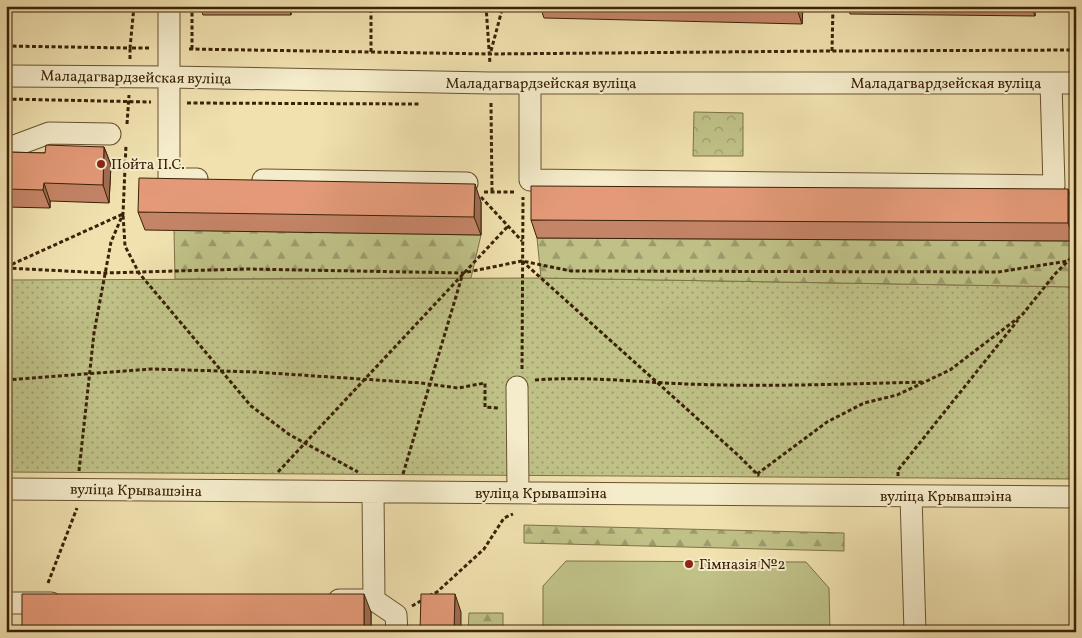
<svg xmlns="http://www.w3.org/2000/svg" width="1082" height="638" viewBox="0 0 1082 638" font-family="Vollkorn,serif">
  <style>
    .grass { fill: url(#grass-dots); stroke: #7d7247 }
    .forest { fill: url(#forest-firs); stroke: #7d7247 }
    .park { fill: url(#park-crowns); stroke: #7d7247 }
    .pitch { fill: #bfc187; stroke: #7d7247 }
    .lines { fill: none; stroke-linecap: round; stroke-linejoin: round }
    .minor-casing { stroke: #685231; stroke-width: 23 }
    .path { stroke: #3b2207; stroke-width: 3; stroke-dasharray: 4 2.5; stroke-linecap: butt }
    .minor { stroke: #f5eccb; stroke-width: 21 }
    .wall { fill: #c48467; stroke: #3b2207 }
    .shaded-wall { fill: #a06c54; stroke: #3b2207 }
    .building { fill: #e49a78; stroke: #3b2207 }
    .poi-dot { fill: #8f2418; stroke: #f5eccb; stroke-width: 2 }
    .labels { text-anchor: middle; stroke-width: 4; stroke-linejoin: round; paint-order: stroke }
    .street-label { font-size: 15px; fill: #3b2207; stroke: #f5eccb }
    .poi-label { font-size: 15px; fill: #3b2207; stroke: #f5eccb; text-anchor: start }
  </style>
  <defs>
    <pattern id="grass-dots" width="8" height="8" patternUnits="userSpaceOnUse" patternTransform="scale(1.25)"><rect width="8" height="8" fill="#bfc187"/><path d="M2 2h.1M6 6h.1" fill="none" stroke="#9c9c6c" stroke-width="1.8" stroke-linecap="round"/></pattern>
    <pattern id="forest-firs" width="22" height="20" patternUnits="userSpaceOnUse" patternTransform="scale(1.25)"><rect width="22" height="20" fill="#bfc187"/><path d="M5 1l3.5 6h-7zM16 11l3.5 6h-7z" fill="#9c9c6c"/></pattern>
    <pattern id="park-crowns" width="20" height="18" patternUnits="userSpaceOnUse" patternTransform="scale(1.25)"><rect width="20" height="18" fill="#bfc187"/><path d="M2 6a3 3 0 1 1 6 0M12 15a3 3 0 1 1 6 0" fill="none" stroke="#9c9c6c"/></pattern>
  </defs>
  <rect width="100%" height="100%" fill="#f0e1af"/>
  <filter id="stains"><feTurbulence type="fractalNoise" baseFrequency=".004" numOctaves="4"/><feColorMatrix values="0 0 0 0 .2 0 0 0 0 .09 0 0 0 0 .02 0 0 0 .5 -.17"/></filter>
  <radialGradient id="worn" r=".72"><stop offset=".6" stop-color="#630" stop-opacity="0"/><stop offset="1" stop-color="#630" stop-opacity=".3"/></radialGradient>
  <path class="grass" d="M541 278 1076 287V479L6 472V280Z"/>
  <path class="forest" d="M174 230 481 235 471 278 175 279Z
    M537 238 1075 241 1076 287 541 278Z
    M524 525 844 533V551L524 543Z
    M469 613H503V632H468Z"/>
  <path class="park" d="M694 112 743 113V156H693Z"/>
  <path class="pitch" d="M566 561 806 562 829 588 830 632H543V586Z"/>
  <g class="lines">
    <defs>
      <path id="minor" d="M169 6V179H197
        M6 76 169 77 490 83H1076
        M530 83V180L1054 186 1051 83
        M6 149 49 133 110 134
        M263 180 467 183
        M517 387 518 492
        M6 489 1076 497
        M373 492 374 600 396 615 397 632
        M911 496 915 632
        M339 600H374
        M6 603H51"/>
    </defs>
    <use href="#minor" class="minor-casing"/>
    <path class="path" d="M486 6 490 64
      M6 46 130 48 134 6
      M189 49 490 54 832 51 1076 50
      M192 49V6
      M491 51 503 6
      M832 51 833 6
      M371 52V6
      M130 59V48H150
      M6 99 151 102
      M187 103 421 104
      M491 103 492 192
      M127 124 129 95
      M1074 145 1076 138
      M484 192H515
      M481 197 522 241
      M522 261 739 456 759 476
      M6 267 123 214 125 246 139 273 251 406 290 435 358 472
      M6 268 105 273 247 269 463 273 522 261 571 271 998 272 1068 261
      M1022 315 1055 274 1076 253
      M522 369 523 197
      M6 380 151 369 255 372 421 383 458 388 485 383V407L499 408
      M535 380C586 376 637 382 687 384 766 387 845 384 924 382
      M79 471 94 333 111 242 123 214 126 145
      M278 472 508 226
      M403 474 463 273
      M757 474 827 422 864 403 897 395 950 370 1022 315
      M898 476V470L1018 320
      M48 583 77 508
      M429 596 437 592 484 549 504 518 513 514
      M412 606 424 599"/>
    <use href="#minor" class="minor"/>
  </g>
  <path class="wall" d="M200 6H338V7H291V15H203Z
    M540 6H803L802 24 544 18Z
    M847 6H1035V16L850 14Z
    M104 147 111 165 109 203 50 201V208L6 207V152L45 153Z
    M481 202V235L145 230 138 212Z
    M1075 207V241L537 238 531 220Z
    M371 612V632H24L22 628Z"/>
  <path class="shaded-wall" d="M289 6 291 7V15L289 8Z
    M796 6H803L802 24Z
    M1031 6H1035V16Z
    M104 147 111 165 109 203 103 185Z
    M44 183 50 201V208L43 190Z
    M475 184 481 202V235L474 217Z
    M1068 189 1075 207V241L1068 223Z
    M364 594 371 612V632H366L364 628Z
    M455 594 461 612V632H454Z"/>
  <path class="building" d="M200 6H289V8H200Z
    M46 145 104 147 103 185 44 183 43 190 6 189V152L45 153Z
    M139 178 475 184 474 217 138 212Z
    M531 186 1068 189V223L531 220Z
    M22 594H364V628H22Z
    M421 594H455L454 632H420Z"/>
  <g class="poi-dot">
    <circle cx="101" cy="164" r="5"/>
    <circle cx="689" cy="564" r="5"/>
  </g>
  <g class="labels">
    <g class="street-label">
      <text transform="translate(136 77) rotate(1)" y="5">Маладагвардзейская вуліца</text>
      <text x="541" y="88">Маладагвардзейская вуліца</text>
      <text x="946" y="88">Маладагвардзейская вуліца</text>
      <text transform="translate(136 490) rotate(1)" y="5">вуліца Крывашэіна</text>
      <text x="541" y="498">вуліца Крывашэіна</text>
      <text x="946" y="501">вуліца Крывашэіна</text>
    </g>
    <g class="poi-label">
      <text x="111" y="169">Пойта П.С.</text>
      <text x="699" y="569">Гімназія №2</text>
    </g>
  </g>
  <rect width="1082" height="638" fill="none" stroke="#f0e1af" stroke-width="25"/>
  <rect x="8" y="8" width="1067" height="623" fill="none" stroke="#3b2207" stroke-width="2.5"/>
  <rect x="12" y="12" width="1057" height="613" fill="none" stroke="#3b2207"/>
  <rect width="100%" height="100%" filter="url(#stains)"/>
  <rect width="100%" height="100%" fill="url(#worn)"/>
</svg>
